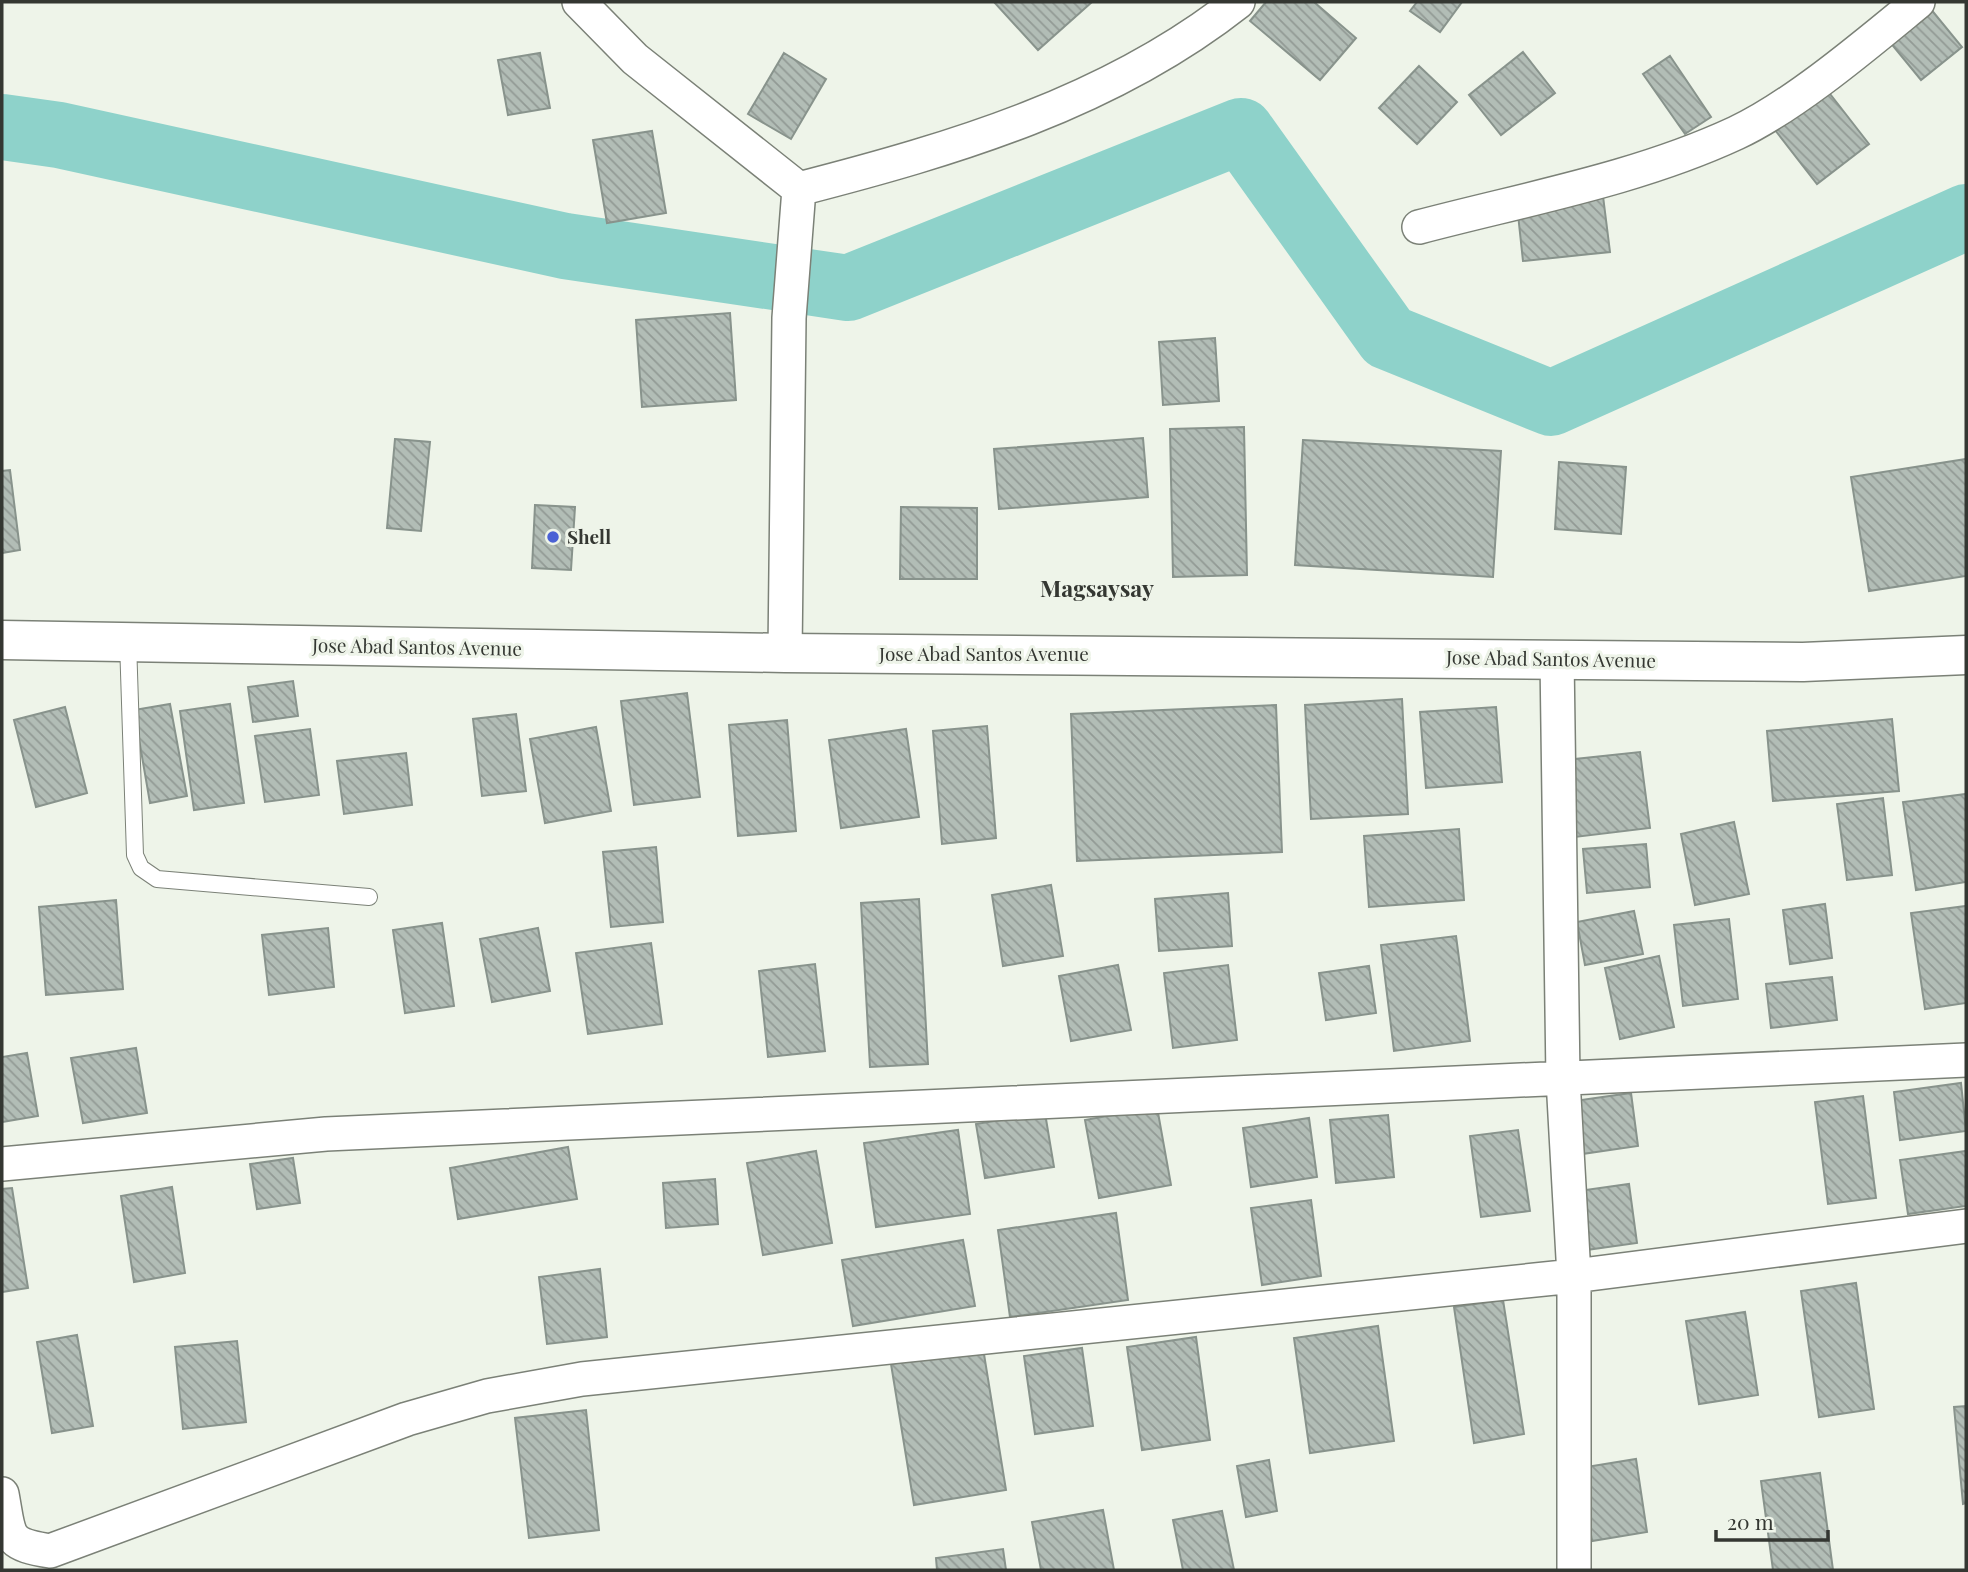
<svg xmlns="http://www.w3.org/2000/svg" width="1968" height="1572" viewBox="0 0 1968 1572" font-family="'Playfair Display',serif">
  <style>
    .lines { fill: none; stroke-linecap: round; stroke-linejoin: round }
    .river { stroke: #8ed2ca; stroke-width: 66 }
    .building { fill: url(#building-back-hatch); stroke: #88938c; stroke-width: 2 }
    .service-casing { stroke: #7b8177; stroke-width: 18 }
    .minor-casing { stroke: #7b8177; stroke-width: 36 }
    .trunk-casing { stroke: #7b8177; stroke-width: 41 }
    .service { stroke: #fff; stroke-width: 16 }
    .minor { stroke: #fff; stroke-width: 33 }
    .trunk { stroke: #fff; stroke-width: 38 }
    .poi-dot { fill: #4a61d5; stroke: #eef4e9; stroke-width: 2.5 }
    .labels { text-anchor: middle; stroke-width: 6; stroke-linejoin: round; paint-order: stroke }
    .poi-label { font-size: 19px; font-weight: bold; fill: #343732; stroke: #eef4e9; text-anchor: start }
    .street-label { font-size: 19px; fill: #343732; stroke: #eef4e9 }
    .quarter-label { font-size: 23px; font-weight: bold; fill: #343732; stroke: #eef4e9 }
  </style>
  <defs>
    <pattern id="building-back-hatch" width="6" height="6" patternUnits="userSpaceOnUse" patternTransform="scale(1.75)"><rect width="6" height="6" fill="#b2bdb6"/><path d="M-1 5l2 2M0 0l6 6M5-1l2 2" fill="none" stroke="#929a95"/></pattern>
  </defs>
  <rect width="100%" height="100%" fill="#eef4e9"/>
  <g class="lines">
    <path class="river" d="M2 127 59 135 565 246 848 288 1241 131 1388 337 1551 403 1966 217"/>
  </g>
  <path class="building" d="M994 2H1092L1038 50Z
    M1266 2H1314L1356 38 1320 80 1250 21Z
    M1417 2H1462L1440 32 1410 11Z
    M1925 2 1962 47 1921 80 1884 35Z
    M1523 52 1555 93 1501 135 1469 95Z
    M540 53 550 108 508 115 498 60Z
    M784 53 826 79 791 139 748 114Z
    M1670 56 1711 117 1685 134 1643 74Z
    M1419 66 1457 102 1417 144 1379 108Z
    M1827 90 1869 144 1817 184 1775 130Z
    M652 131 666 213 607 223 593 140Z
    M1603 196 1610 252 1523 261 1517 205Z
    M730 313 736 400 642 407 636 320Z
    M1215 338 1219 401 1163 405 1159 342Z
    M1244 427 1247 575 1173 577 1170 429Z
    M1143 438 1148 497 999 509 994 449Z
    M395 439 430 442 421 531 387 528Z
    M1303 440 1501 451 1493 577 1295 565Z
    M1966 459V576L1869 591 1851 477Z
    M1559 462 1626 467 1621 534 1555 529Z
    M10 470 20 550 2 553V471Z
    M535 505 575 507 571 570 532 568Z
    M901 507 977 508V579H900Z
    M293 681 298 716 253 722 248 687Z
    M687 693 700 797 634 805 621 701Z
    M1402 699 1408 814 1311 819 1305 705Z
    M170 704 187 796 150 803 134 710Z
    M230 704 244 803 194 810 180 711Z
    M1276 705 1282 852 1077 861 1071 714Z
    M65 707 87 793 36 807 14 720Z
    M1496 707 1502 782 1426 788 1420 712Z
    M516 714 526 791 482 796 473 719Z
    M1892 719 1899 791 1773 801 1767 731Z
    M787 720 796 831 738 836 729 725Z
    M987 726 996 838 942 844 933 731Z
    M596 727 611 811 545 823 530 739Z
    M310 729 319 795 265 802 255 736Z
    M906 729 919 817 841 828 829 740Z
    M1640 752 1650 828 1575 837 1566 760Z
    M406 753 412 805 344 814 337 761Z
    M1966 794V882L1916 890 1903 802Z
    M1883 798 1892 875 1847 880 1837 804Z
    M1734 822 1749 894 1695 905 1681 834Z
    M1459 829 1464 900 1369 907 1364 836Z
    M1646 844 1650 887 1587 893 1583 849Z
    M656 847 663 922 611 927 603 852Z
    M1051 885 1063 956 1003 966 992 895Z
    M1228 893 1232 946 1159 951 1155 899Z
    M919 899 928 1064 870 1067 861 903Z
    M116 900 123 989 46 995 39 907Z
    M1825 904 1832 958 1790 964 1783 910Z
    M1966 906V1003L1925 1009 1911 913Z
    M1634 911 1643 954 1585 965 1577 922Z
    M1729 919 1738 999 1683 1006 1674 925Z
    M442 923 454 1006 405 1013 393 930Z
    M328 928 334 987 269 995 262 935Z
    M538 928 550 991 492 1002 480 939Z
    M1456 936 1470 1041 1394 1051 1381 945Z
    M651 943 662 1024 588 1034 576 953Z
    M1659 956 1674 1027 1620 1039 1605 968Z
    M815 964 825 1051 768 1057 759 971Z
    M1118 965 1131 1030 1071 1041 1059 976Z
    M1228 965 1237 1040 1173 1048 1164 973Z
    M1369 966 1376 1013 1326 1020 1319 973Z
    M1832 977 1837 1020 1771 1028 1766 984Z
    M136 1048 147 1113 83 1123 71 1058Z
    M27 1053 38 1116 2 1122V1057Z
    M1961 1083 1966 1131 1900 1140 1894 1092Z
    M1631 1093 1638 1146 1582 1154 1574 1101Z
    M1863 1096 1876 1198 1828 1204 1815 1102Z
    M1157 1107 1171 1185 1099 1198 1085 1120Z
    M1045 1113 1054 1167 985 1178 976 1124Z
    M1388 1115 1394 1177 1336 1183 1330 1120Z
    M1309 1118 1317 1177 1251 1187 1243 1128Z
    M958 1130 970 1214 876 1227 864 1143Z
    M1518 1130 1530 1211 1481 1217 1470 1136Z
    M568 1147 577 1199 458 1219 450 1168Z
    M816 1151 832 1243 763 1255 747 1163Z
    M1966 1151V1206L1908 1214 1900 1160Z
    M293 1158 300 1203 257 1209 250 1164Z
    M715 1179 718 1224 666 1228 663 1183Z
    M1629 1184 1637 1243 1579 1251 1571 1192Z
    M172 1187 185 1273 134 1282 121 1196Z
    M12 1188 28 1288 2 1292V1189Z
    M1311 1200 1321 1276 1262 1285 1251 1208Z
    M1116 1213 1128 1300 1010 1317 998 1230Z
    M963 1240 975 1306 853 1326 842 1260Z
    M600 1269 607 1337 547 1344 539 1277Z
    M1856 1283 1874 1409 1819 1417 1801 1291Z
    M1503 1300 1524 1434 1474 1443 1454 1307Z
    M1745 1312 1758 1395 1699 1404 1686 1321Z
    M1378 1326 1394 1441 1310 1453 1294 1338Z
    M77 1335 93 1426 52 1433 37 1342Z
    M1196 1337 1210 1440 1142 1450 1127 1347Z
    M237 1341 246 1422 183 1429 175 1347Z
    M983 1348 1006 1490 914 1505 891 1364Z
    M1082 1348 1093 1426 1035 1434 1024 1356Z
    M1966 1406V1503L1963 1504 1954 1407Z
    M586 1410 599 1530 529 1538 515 1418Z
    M1636 1459 1647 1532 1592 1541 1580 1468Z
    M1269 1460 1277 1511 1246 1517 1237 1466Z
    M1820 1473 1833 1570H1773L1761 1481Z
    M1103 1510 1114 1570H1041L1032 1522Z
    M1222 1511 1234 1570H1183L1173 1520Z
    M1003 1549 1006 1570H937L936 1558Z"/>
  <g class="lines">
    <defs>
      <path id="service" d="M128 642 135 855 141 868 157 879 369 897"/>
      <path id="minor" d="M579 2 635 59 799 189
        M799 189C954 149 1110 103 1238 2
        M1419 227C1525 199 1637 179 1736 133 1794 106 1868 43 1918 2
        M785 653 789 318 799 189
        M1557 658 1563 1079 1574 1276V1570
        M2 1164 326 1134 1966 1060
        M2 1494C10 1536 4 1544 50 1551L407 1419 487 1396 582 1379 1574 1276 1966 1226"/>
      <path id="trunk" d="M2 640 785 653 1803 662 1966 655"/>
    </defs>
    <use href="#service" class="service-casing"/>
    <use href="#minor" class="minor-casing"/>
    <use href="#trunk" class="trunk-casing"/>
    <use href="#service" class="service"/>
    <use href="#minor" class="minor"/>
    <use href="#trunk" class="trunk"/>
  </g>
  <circle class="poi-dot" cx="553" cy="537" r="7"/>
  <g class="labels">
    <g class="poi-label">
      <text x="567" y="544">Shell</text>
    </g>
    <g class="street-label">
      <text transform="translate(417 647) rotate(1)" y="7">Jose Abad Santos Avenue</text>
      <text x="984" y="661">Jose Abad Santos Avenue</text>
      <text transform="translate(1551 659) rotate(1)" y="7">Jose Abad Santos Avenue</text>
    </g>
    <g class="quarter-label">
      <text x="1097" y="597">Magsaysay</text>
    </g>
  </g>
  <rect width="1968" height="1572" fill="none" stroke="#343732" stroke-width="7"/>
  <path d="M1716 1530v10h112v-10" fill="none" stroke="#343732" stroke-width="3.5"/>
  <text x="1727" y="1530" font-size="21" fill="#343732" stroke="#eef4e9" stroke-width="5" paint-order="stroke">20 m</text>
</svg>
